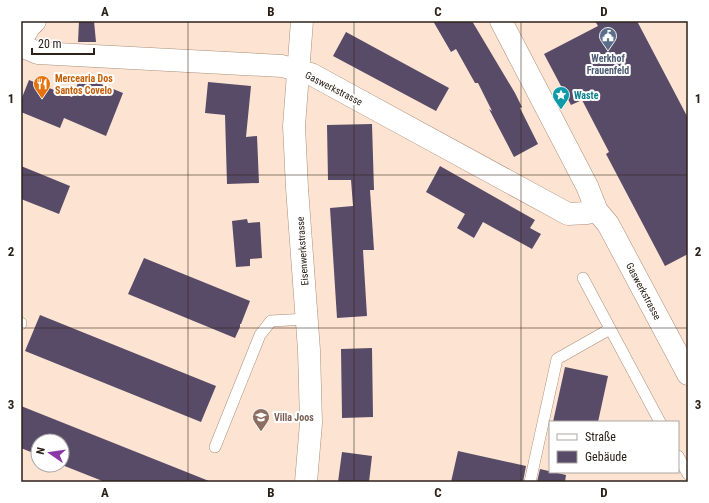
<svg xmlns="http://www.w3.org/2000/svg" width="709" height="503" viewBox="0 0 709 503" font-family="'Roboto Condensed',sans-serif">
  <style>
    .building { fill: #574b67 }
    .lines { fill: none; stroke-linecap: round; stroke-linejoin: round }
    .lane-casing { stroke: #ab8e79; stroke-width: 12 }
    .street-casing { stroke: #ab8e79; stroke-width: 23 }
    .secondary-casing { stroke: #ab8e79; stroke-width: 23 }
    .lane { stroke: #fff; stroke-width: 11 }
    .street { stroke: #fff; stroke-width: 22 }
    .secondary { stroke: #fff; stroke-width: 22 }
    .grid { fill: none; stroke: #2c2118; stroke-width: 1; stroke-opacity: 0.55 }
    .labels { text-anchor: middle; stroke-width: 4; stroke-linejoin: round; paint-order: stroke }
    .service-label { font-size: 10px; font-weight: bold; fill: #4e5e75; stroke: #fff }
    .food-label { font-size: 10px; font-weight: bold; fill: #c56008; stroke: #fff; text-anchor: start }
    .street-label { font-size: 10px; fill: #2c2118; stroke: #fff }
    .culture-label { font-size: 10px; font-weight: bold; fill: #0d838f; stroke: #fff; text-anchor: start }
    .education-label { font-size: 10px; font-weight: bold; fill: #785e54; stroke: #fff; text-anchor: start }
    .neatline { fill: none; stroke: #2c2118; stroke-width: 1.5 }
    .grid-label { font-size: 13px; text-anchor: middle; font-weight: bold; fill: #2c2118 }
  </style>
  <rect width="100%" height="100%" fill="#fde4d2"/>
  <path class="building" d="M79 21H94L96 42H78Z
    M433 21H472L515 93 522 107 520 108 538 144 514 157 489 109 492 111 478 83H475L456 49 451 52Z
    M595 21H637L688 118V254L665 266 606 154 609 152 582 100 571 105 544 54 598 26Z
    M346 32 449 88 436 111 333 56Z
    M81 76 123 93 106 136 64 118 60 128 21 112V100L29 80 72 97Z
    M208 82 251 86 246 137 257 136 259 183 227 184 225 115 205 113Z
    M372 124 374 190H370L374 250H363L367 316 337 318 330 208 353 206 351 180H328L327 125Z
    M21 166 70 186 59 214 21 199Z
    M440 166 535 220 530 228 541 234 532 249 483 222 474 238 457 228 465 214 426 192Z
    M247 219 248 223 260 222 262 258 250 259V266L236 267 232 221Z
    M144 258 250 301 241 324H240V327L235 338 128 294Z
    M40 315 216 386 201 422 25 351Z
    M372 348 373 417 342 418 341 349Z
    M565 367 608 376 598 422H553Z
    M21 406 209 481 208 482H105L62 465V441H38V455L21 448Z
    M458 451 526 466 523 482H451Z
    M342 452 372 456 369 482H338Z
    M540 469 566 475 565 482H537Z"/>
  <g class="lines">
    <defs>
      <path id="lane" d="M583 278 660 422
        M21 324V323
        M215 447 260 335 271 321 307 319
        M678 456 688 474
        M530 482 557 359 610 329"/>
      <path id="street" d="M501 21 587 186 597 211 608 224 688 374
        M21 41 29 27 35 21
        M21 46 38 53 282 66 311 74 568 214 587 213 597 211"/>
      <path id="secondary" d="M302 21 294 126 297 188 309 350 311 423 306 482"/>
    </defs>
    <use href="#lane" class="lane-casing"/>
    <use href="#street" class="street-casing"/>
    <use href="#secondary" class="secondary-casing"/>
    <use href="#lane" class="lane"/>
    <use href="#street" class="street"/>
    <use href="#secondary" class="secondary"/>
  </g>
  <path class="grid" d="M188 21V482M354 21V482M521 21V482M21 175H688M21 328H688"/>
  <defs>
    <symbol id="civic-pin" viewBox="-11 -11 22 30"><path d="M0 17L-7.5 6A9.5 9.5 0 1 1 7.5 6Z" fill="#5c6f8a" stroke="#fff"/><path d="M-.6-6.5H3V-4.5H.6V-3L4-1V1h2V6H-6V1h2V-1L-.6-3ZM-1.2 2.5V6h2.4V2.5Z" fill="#fff"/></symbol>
    <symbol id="restaurant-pin" viewBox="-11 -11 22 30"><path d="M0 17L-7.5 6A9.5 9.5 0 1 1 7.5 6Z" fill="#e8710a" stroke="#fff"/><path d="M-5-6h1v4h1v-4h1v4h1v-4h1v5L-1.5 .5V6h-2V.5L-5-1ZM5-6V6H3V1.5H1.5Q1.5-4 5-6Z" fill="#fff"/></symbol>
    <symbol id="sight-pin" viewBox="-11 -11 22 30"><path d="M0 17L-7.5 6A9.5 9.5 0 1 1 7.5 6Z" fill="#0f9aa8" stroke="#fff"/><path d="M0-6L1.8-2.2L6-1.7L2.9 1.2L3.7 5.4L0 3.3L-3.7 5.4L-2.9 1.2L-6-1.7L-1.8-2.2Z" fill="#fff"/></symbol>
    <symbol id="school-pin" viewBox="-11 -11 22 30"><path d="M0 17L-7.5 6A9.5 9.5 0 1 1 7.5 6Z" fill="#8d6e63" stroke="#fff"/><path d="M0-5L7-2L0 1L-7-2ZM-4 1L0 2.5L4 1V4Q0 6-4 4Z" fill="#fff"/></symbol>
  </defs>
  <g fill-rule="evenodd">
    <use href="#civic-pin" x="598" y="26" width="20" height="27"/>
    <use href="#restaurant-pin" x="32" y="74" width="20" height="27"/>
    <use href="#sight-pin" x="551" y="85" width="20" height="27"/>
    <use href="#school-pin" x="251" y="407" width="20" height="27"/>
  </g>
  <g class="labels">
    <g class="service-label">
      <text x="608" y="62">Werkhof<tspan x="608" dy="12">Frauenfeld</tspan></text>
    </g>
    <g class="food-label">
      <text x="55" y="82">Mercearia Dos<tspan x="55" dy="12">Santos Covelo</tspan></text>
    </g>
    <g class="street-label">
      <text transform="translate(334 88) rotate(27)" y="4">Gaswerkstrasse</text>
      <text transform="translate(302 251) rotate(-94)" y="4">Eisenwerkstrasse</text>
      <text transform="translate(644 291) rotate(62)" y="4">Gaswerkstrasse</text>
    </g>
    <g class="culture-label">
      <text x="574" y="99">Waste</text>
    </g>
    <g class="education-label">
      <text x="274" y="421">Villa Joos</text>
    </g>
  </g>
  <rect width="709" height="503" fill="none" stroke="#ffffff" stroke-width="44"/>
  <rect x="549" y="421" width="130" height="52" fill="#ffffff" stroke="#aba6a3"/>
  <rect x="557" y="434" width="20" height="6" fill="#ffffff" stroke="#aba6a3"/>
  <text x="585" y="441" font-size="12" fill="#2c2118">Straße</text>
  <rect x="557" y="451" width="20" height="12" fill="#574b67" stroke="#aba6a3"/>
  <text x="585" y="461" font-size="12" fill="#2c2118">Gebäude</text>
  <g transform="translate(50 453) rotate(283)"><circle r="19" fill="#ffffff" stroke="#aba6a3"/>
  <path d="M0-3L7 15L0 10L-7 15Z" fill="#8a38a6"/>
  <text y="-6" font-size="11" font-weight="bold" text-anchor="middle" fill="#2c2118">N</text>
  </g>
  <path d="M32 48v6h62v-6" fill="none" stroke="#2c2118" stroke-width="2"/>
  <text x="38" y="48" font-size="12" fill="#2c2118" stroke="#ffffff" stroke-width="3" paint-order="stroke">20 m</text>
  <rect x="22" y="22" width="665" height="459" class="neatline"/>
  <g class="grid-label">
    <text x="105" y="16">A</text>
    <text x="271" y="16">B</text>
    <text x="438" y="16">C</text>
    <text x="604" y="16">D</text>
    <text x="11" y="103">1</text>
    <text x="698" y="103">1</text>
    <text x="11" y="256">2</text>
    <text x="698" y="256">2</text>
    <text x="11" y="409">3</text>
    <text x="698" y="409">3</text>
    <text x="105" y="497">A</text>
    <text x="271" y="497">B</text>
    <text x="438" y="497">C</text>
    <text x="604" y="497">D</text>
  </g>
</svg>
